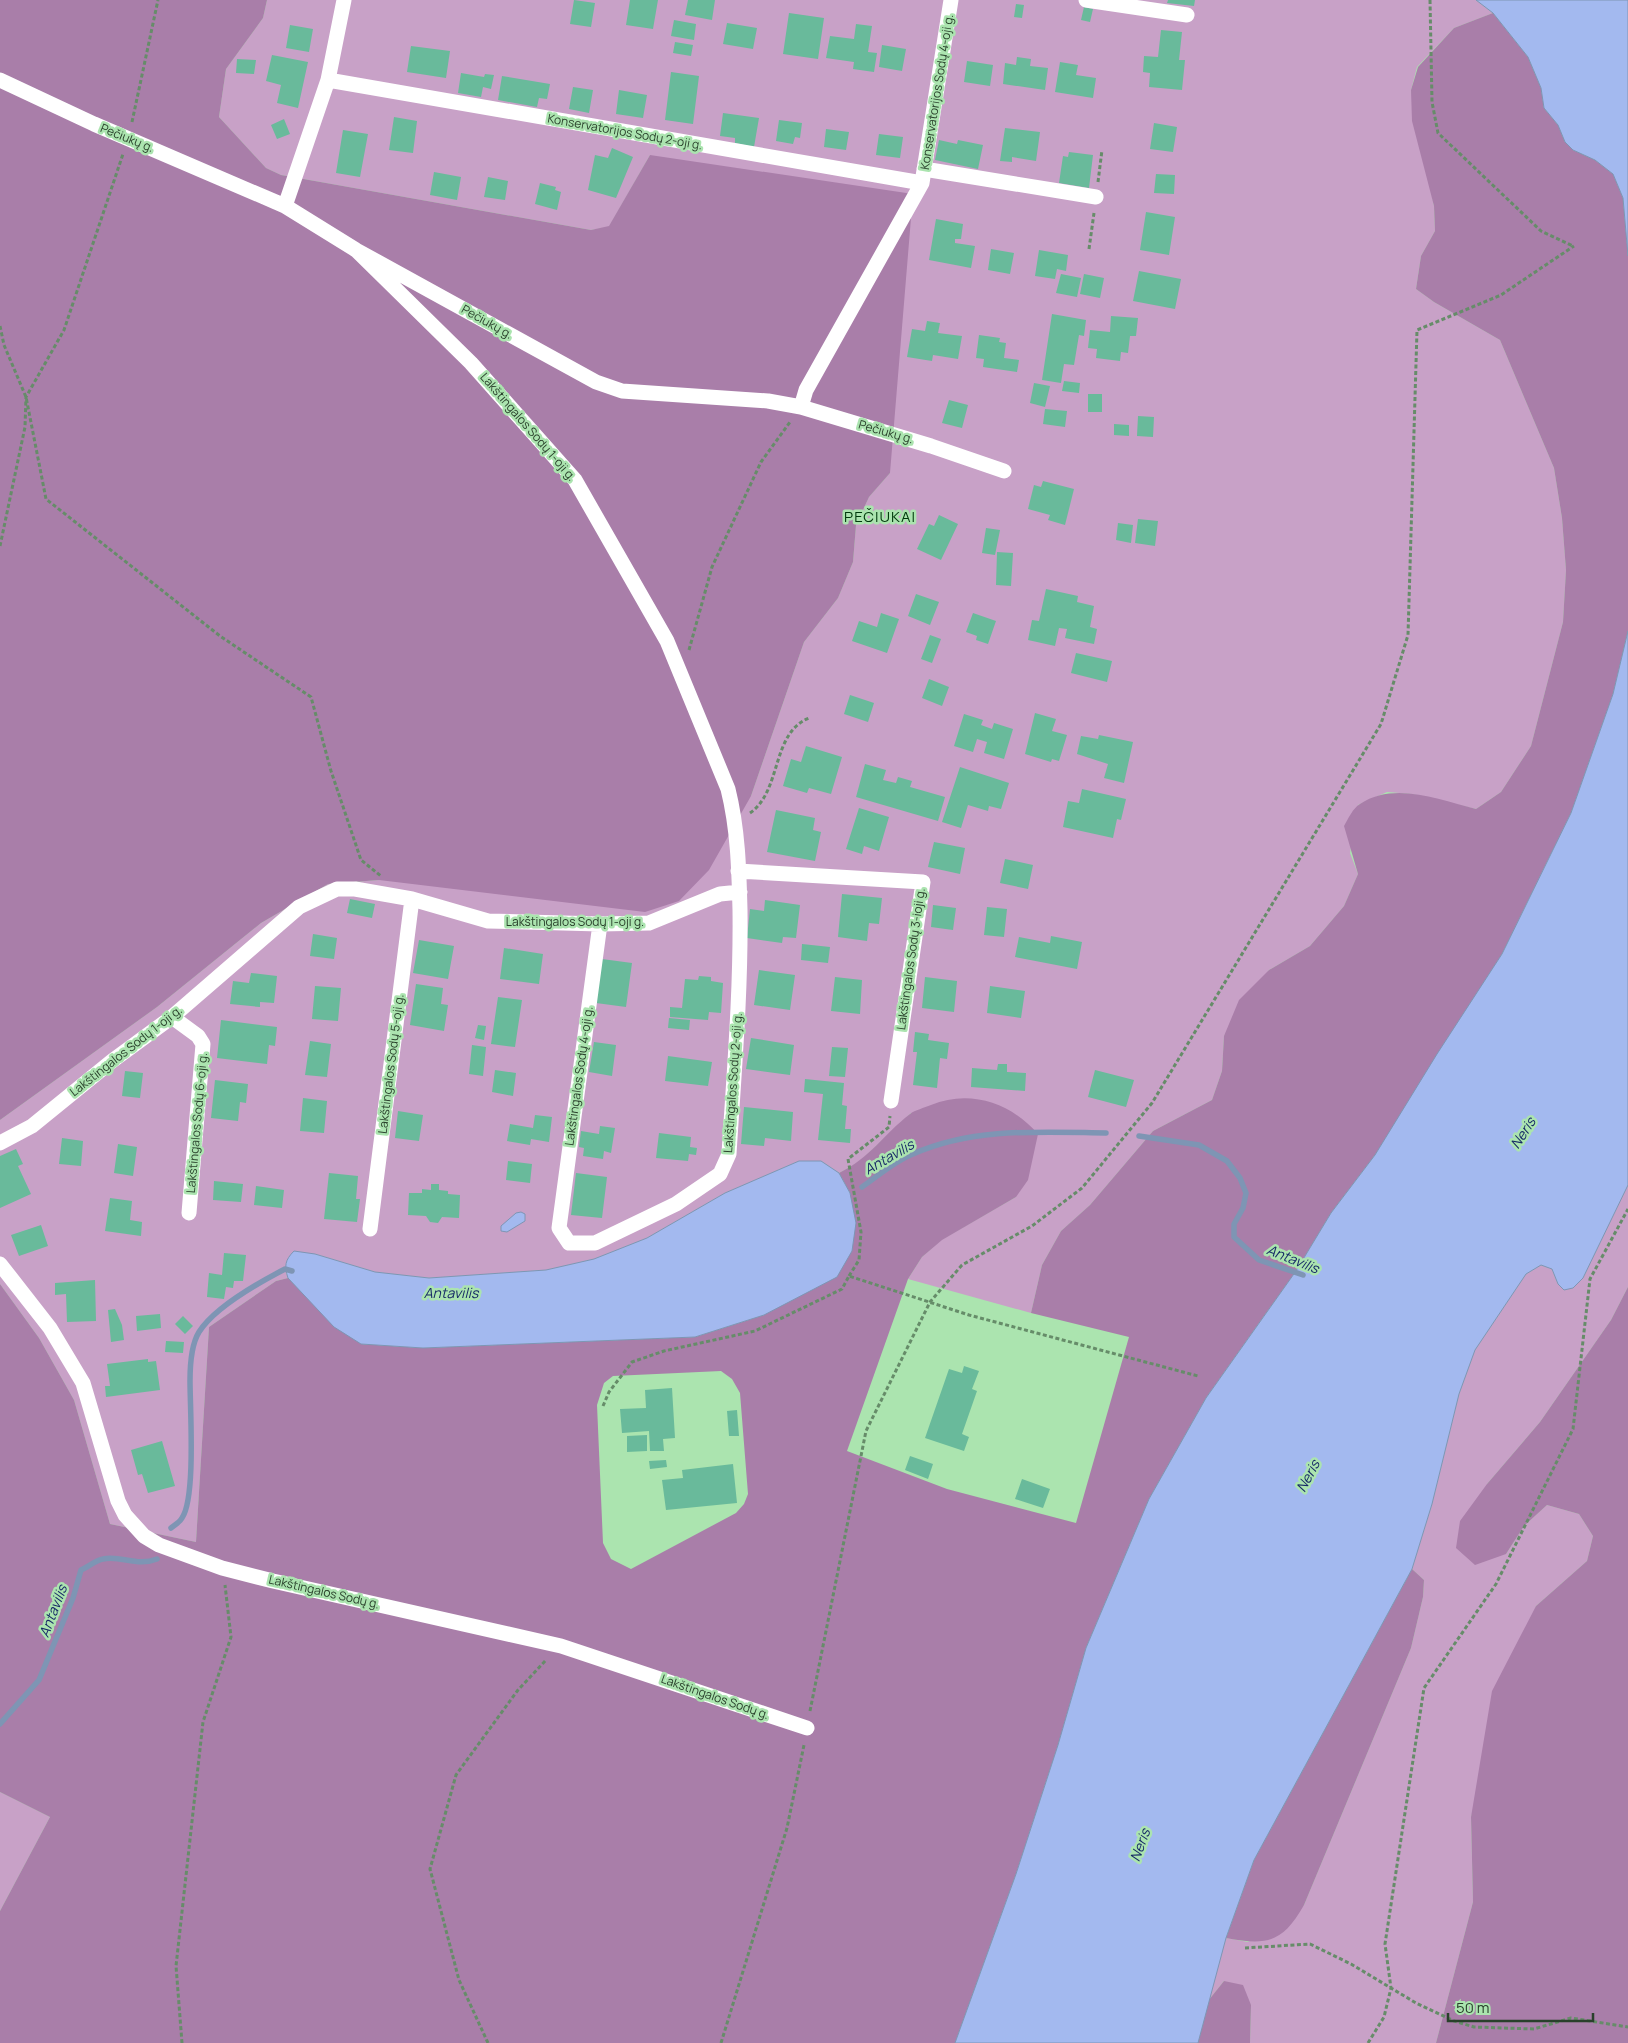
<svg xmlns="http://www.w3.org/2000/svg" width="1628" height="2043" viewBox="0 0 1628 2043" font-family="Manrope,sans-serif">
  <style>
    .green { fill: #c8a1c7 }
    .forest { fill: #a97ea9; fill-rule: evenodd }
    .water { fill: #a3b9ef; stroke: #7e95b4 }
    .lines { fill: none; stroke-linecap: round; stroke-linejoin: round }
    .stream { stroke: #7e95b4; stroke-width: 5.5 }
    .building { fill: #69ba9b }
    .path { stroke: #668c69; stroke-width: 3; stroke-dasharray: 4 2.5; stroke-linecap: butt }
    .street { stroke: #fff; stroke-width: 15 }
    .labels { text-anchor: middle; stroke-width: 5; stroke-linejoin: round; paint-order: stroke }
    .street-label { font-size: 12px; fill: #29402b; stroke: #abe4af }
    .water-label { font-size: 14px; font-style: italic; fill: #162966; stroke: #abe4af }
    .quarter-label { font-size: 15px; letter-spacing: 1px; fill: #00390c; stroke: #abe4af }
  </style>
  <rect width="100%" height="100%" fill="#abe4af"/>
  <path class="green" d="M267 0H1476L1493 13 1454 28 1417 67 1411 90 1434 206 1435 231 1421 256 1416 289 1434 302 1500 340 1554 468 1562 518 1566 570 1563 622 1531 746 1501 792 1476 809 1412 794 1387 792 1358 805 1350 853 1358 874 1344 906 1310 946 1269 970 1224 1036 1222 1071 1212 1100 1153 1131 1090 1205 1061 1231 1042 1265 1031 1313 908 1279 922 1257 941 1240 1016 1197 911 1113 858 1163 839 1173 821 1161H799L725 1193 647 1238 594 1259 546 1270 429 1278 375 1272 315 1254 285 1269 288 1278 276 1281 209 1327 196 1542 110 1524 74 1400 39 1338 0 1284V1120L157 1007 261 923 328 884 379 880 751 796 804 642 838 598 853 562 856 525 869 497 890 473 650 155 609 227 591 230 281 175 266 168 219 117 226 69 263 18Z
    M1628 1185V1287L1611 1320 1540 1422 1487 1484 1506 1554 1524 1526 1547 1505 1579 1514 1593 1536 1587 1561 1536 1606 1471 1817 1473 1902 1436 2043H1250L1251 2005 1224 1981 1208 2001 1226 1938 1248 1942 1304 1905 1411 1648 1423 1597 1424 1580 1412 1569 1432 1504 1459 1394 1475 1350 1526 1274 1541 1265 1552 1269 1558 1284 1583 1278Z
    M0 1792 50 1817 0 1911Z"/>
  <path class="forest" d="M0 0H267L263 18 226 69 219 117 266 168 281 175 591 230 609 226 650 155 913 194 890 473 869 497 856 525 853 562 838 598 804 642 751 796 709 870 679 901 645 912 379 880 328 884 261 923 157 1007 0 1120Z
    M1493 13 1528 57 1541 88 1544 108 1558 125 1565 142 1573 150 1595 160 1613 174 1623 198 1628 256V631L1613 694 1571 813 1502 954 1375 1155 1331 1213 1296 1271 1206 1398 1149 1499 1086 1648 1058 1745 1016 1874 955 2043H0V1911L50 1817 0 1792V1284L39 1338 74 1400 110 1524 196 1542 209 1327 276 1281 288 1278 308 1298 361 1344 423 1348 695 1337 764 1315 850 1193 839 1173C870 1158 884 1134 910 1114 915 1110 924 1108 931 1105 970 1089 1011 1103 1038 1134L1028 1180 1016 1197 942 1240 922 1257 908 1279 847 1451 947 1489 1076 1523 1129 1337 1031 1313 1042 1265 1061 1231 1090 1205 1153 1131 1212 1100 1222 1071 1224 1036 1239 1000 1269 970 1310 946 1344 906 1358 874 1344 826C1348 819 1353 808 1360 804 1395 781 1439 800 1476 809L1501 792 1531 746 1563 622 1566 570 1562 518 1554 468 1500 340 1434 302 1416 289 1421 256 1435 231 1434 206 1412 121 1411 90 1418 67 1454 28ZM721 1371 732 1379 740 1393 748 1494 744 1504 736 1513 631 1569 611 1559 603 1543 597 1405 604 1383 613 1376Z
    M1628 1287V2043H1436L1473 1902 1471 1817 1492 1691 1536 1606 1587 1561 1593 1536 1579 1514 1547 1505 1524 1526 1506 1554 1475 1565 1456 1548 1460 1521 1487 1484 1540 1422 1611 1320Z
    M1412 1569 1424 1580 1423 1597 1411 1648 1304 1905C1283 1942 1268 1946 1226 1938L1254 1860Z
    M1224 1981 1243 1985 1251 2005 1250 2043H1198L1208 2001Z"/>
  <path class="water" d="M1476 0H1628V256L1623 198 1613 174 1595 160 1573 150 1565 142 1558 125 1544 108 1541 88 1528 57 1493 13Z
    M1628 631V1185L1583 1278 1573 1288 1564 1290 1558 1284 1552 1269 1541 1265 1526 1274 1475 1350 1459 1394 1432 1504 1412 1569 1254 1860 1226 1938 1198 2043H955L1016 1874 1058 1745 1086 1648 1149 1499 1206 1398 1296 1271 1331 1213 1375 1155 1437 1054 1502 954 1571 813 1613 694Z
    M799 1161H821L839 1173 850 1193 856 1223 852 1251 837 1277 764 1315 695 1337 423 1348 361 1344 334 1327 288 1278C284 1266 285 1260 294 1251L315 1254 375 1272 429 1278 546 1270 594 1259 647 1238 725 1193Z
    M521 1212 525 1214V1221L507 1232 501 1231V1226L516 1213Z"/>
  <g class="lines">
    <path class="stream" d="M1139 1136 1199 1145 1227 1161 1240 1178 1246 1193 1243 1208 1234 1224V1237L1259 1260 1303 1275
      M862 1187C878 1176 895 1161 913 1154 974 1127 1042 1132 1106 1133
      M171 1528C175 1525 180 1522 182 1518 196 1498 190 1408 190 1381 190 1366 191 1345 199 1332 215 1307 258 1283 285 1269L292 1271
      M0 1724 39 1680 73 1598 81 1570C88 1567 96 1560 103 1559 121 1555 137 1567 157 1559"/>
  </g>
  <path class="building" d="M574 0 595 3 591 27 570 24Z
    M630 0H658L653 29 626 25Z
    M688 0H715L712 20 685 15Z
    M1168 0H1195L1194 6 1167 3Z
    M1016 4 1024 5 1022 18 1014 17Z
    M1084 7 1093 9 1090 22 1081 20Z
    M789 13 824 18 818 59 783 54Z
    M674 20 696 24 694 40 671 36Z
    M727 23 757 28 753 49 723 44Z
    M856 24 872 26 868 52 877 53 874 72 853 69 854 62 826 58 830 36 854 39Z
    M290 25 313 29 309 52 286 48Z
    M1161 30 1182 32 1179 60H1185L1182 90 1149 87 1150 73 1143 72 1144 56 1158 57Z
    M675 42 693 45 691 56 673 53Z
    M882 45 906 49 902 71 879 67Z
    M411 46 450 51 446 78 407 72Z
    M272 55 308 62 298 108 277 103 281 85 266 81Z
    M1017 57 1031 59 1030 66 1048 68 1045 90 1003 84 1005 63 1016 65Z
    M237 59 256 60 254 74 236 73Z
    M967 61 993 65 990 86 964 82Z
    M1060 62 1078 65 1076 75 1096 78 1093 98 1055 92Z
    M671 72 699 76 693 124 665 120Z
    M461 73 484 77 485 74 494 75 491 89 483 87 481 97 458 93Z
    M502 76 550 84 547 99 539 98 537 107 498 100Z
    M573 87 593 90 589 113 569 109Z
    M619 90 647 95 643 118 616 114Z
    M723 113 759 118 754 147 735 143V138L720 136Z
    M394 117 417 121 413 153 389 150Z
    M284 119 290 134 277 139 271 125Z
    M779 120 802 123 800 138 795 137 793 144 776 141Z
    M1154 123 1177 127 1173 152 1150 149Z
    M1005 128 1040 132 1036 161 1012 157V162L1000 161Z
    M826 129 849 132 846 150 824 147Z
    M343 130 368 134 360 177 336 173Z
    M879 134 903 137 900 158 876 155Z
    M939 140 957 144 958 140 983 145 978 169 935 160Z
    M612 148 633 157 616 198 588 190 595 155 608 158Z
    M1069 152 1093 155 1089 188 1059 183 1063 156 1068 157Z
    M434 172 461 177 457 200 430 195Z
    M1156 174 1175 175 1174 194 1154 193Z
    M488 177 508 181 505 200 484 197Z
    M540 183 556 187 555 190 561 192 557 210 535 204Z
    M1146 212 1175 217 1169 255 1140 250Z
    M936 219 963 224 961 239H955V243L975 246 971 268 929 260Z
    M991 249 1014 253 1010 274 988 270Z
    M1039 250 1068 255 1066 271 1057 269 1055 279 1035 276Z
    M1139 271 1181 279 1175 309 1133 301Z
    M1061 274 1081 278 1077 297 1056 293Z
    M1084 274 1104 278 1100 298 1080 294Z
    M1052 314 1086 320 1084 336 1079 335 1074 365 1064 364 1061 383 1042 380Z
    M1111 316 1138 318 1136 336H1130L1128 353 1121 352 1120 361 1096 358 1097 349 1088 348 1090 330 1110 332Z
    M927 321 940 323 938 333 962 336 958 359 933 355 932 361 907 357 912 329 925 331Z
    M979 335 1000 338 999 342 1006 343 1004 358 1019 360 1017 372 983 367 984 359 976 358Z
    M1064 381 1080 383 1079 393 1062 391Z
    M1034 383 1050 386 1045 407 1030 403Z
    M1088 394H1102V412H1088Z
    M949 400 968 405 962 428 942 423Z
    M1045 409 1067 411 1065 427 1043 424Z
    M1138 416 1154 417 1153 437 1137 436Z
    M1114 424 1129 425V436L1114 435Z
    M1043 481 1074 489 1065 525 1048 520 1050 515 1028 509 1034 485 1041 487Z
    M939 515 958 524 941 560 917 549 929 524 934 526Z
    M1138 519 1158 521 1155 546 1135 543Z
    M1118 523 1133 525 1131 543 1116 540Z
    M986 528 1000 530 995 555 982 553Z
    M997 552 1013 553 1011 586 996 585Z
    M1046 589 1078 596 1077 602 1094 606 1090 627 1097 629 1094 644 1065 638 1067 629 1059 628 1055 646 1028 640 1032 620 1039 621Z
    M916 594 939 602 930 625 908 616Z
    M881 613 899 619 887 653 852 641 859 621 877 627Z
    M973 613 996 621 988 644 976 640 977 636 966 632Z
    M930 635 941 639 932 663 921 659Z
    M1076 653 1112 661 1107 682 1071 673Z
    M929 679 949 687 942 706 922 698Z
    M850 695 874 703 868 722 844 714Z
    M1035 713 1056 719 1052 731 1067 735 1059 761 1052 759 1051 762 1025 754Z
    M964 714 983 720 981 725 992 729 994 723 1013 729 1004 759 984 753 987 742 977 739 973 752 954 746Z
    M1099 735 1133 742 1124 783 1104 778 1108 764 1077 754 1081 736 1098 739Z
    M806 746 842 757 831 794 809 788 807 793 783 786 791 759 801 762Z
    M865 764 886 770 883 780 896 783 898 777 912 781 910 787 945 797 938 821 856 797Z
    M960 767 1009 783 1001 809 989 806 988 811 968 805 961 828 942 822Z
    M1082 789 1126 799 1121 820 1117 819 1113 838 1063 827 1068 801 1079 803Z
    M859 808 889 817 879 851 864 846 862 854 846 849Z
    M776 810 815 818 813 830 821 832 815 861 767 852Z
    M934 842 965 848 960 874 928 867Z
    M1005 859 1033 865 1028 889 1000 883Z
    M842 894 882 898 879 924 869 923 867 941 838 937Z
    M350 899 375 904 372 918 347 913Z
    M765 900 800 905 796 938 783 937 782 943 747 938 750 909 764 911Z
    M933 905 956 908 953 930 931 927Z
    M987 907 1007 909 1004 937 984 935Z
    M313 934 337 938 334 959 310 956Z
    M1051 936 1082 942 1077 969 1015 957 1019 937 1050 943Z
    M419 940 454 946 448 979 413 973Z
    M802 944 830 947 828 963 801 960Z
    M504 948 543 954 539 984 500 979Z
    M602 959 632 963 626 1007 596 1003Z
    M759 970 795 975 790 1010 754 1005Z
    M251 973 277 976 274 1003 260 1002V1007L230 1004 233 981 249 983Z
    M699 976 711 977V981L723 983 721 1013 709 1012 708 1020 670 1017V1007L682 1008 685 979 698 980Z
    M835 977 862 980 860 1014 831 1011Z
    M925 977 957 981 954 1012 922 1008Z
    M416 984 443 988 441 1004 448 1005 444 1031 410 1025Z
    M315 986 341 988 338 1021 312 1019Z
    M990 986 1025 991 1021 1018 987 1013Z
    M498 997 522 1000 515 1047 491 1044Z
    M669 1018 690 1020 689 1030 668 1028Z
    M221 1020 277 1027 275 1046 269 1045 267 1064 217 1058Z
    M478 1025 486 1026 484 1040 475 1038Z
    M915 1032 929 1034 928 1040 949 1043 947 1059 940 1058 937 1088 913 1085 917 1052H913Z
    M751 1038 794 1045 790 1075 746 1069Z
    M310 1041 331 1044 327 1077 305 1075Z
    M594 1042 616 1045 612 1076 589 1072Z
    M472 1045 486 1047 483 1076 469 1074Z
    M832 1047 848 1048 845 1077 829 1076Z
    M668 1056 712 1062 708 1086 665 1081Z
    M998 1064H1007V1072L1026 1073 1025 1091 971 1087 972 1068 997 1070Z
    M495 1070 516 1073 513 1096 492 1092Z
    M1095 1070 1134 1080 1126 1107 1088 1097Z
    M125 1071 143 1073 140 1098 122 1096Z
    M805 1079 844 1083 842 1105 847 1106 845 1129H851L850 1143 818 1140 823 1094 804 1092Z
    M215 1080 248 1084 246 1103 240 1102 238 1121 211 1118Z
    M303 1098 327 1101 324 1133 300 1131Z
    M744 1107 793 1112 791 1141 765 1138 764 1146 741 1144Z
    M398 1111 423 1115 419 1141 395 1138Z
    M535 1115 552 1117 549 1142 531 1139 530 1145 507 1141 510 1124 533 1128Z
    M600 1126 615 1128 611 1153 604 1151 603 1159 583 1156 584 1148 579 1147 581 1131 599 1134Z
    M659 1133 691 1137 690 1147 697 1148 696 1155 689 1154 688 1161 656 1158Z
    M62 1138 83 1141 81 1166 59 1164Z
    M118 1144 137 1147 133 1176 114 1173Z
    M16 1149 23 1164 18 1166 31 1194 0 1208V1156Z
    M508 1161 532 1164 530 1183 506 1180Z
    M329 1173 358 1176 356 1199H360L357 1222 324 1219Z
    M576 1173 607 1177 602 1218 571 1215Z
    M214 1181 243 1184 241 1202 213 1200Z
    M431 1184H439V1190L448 1191V1194L460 1195 459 1218 442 1217 438 1223 430 1222 426 1216 408 1215 409 1193H422V1189L431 1190Z
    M256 1186 284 1190 282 1208 254 1205Z
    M110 1198 132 1201 130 1220 142 1222 141 1236 105 1231Z
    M41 1225 48 1246 19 1256 11 1235Z
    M224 1253 246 1255 243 1281H234L233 1288 226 1287 224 1299 207 1297 209 1273 222 1275Z
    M95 1280 96 1321 67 1322 66 1294 55 1295V1283Z
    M115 1309 122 1325 124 1340 111 1342 108 1310Z
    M160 1314 161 1328 137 1331 136 1316Z
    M183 1316 193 1326 185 1334 175 1324Z
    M166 1341 184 1342 183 1353 165 1352Z
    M148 1359V1362L156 1361 160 1390 106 1397 105 1386H110L107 1364Z
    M964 1366 979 1371 972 1389 977 1391 962 1434 969 1437 964 1451 925 1438 949 1369 962 1373Z
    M672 1388 675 1438 663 1439 664 1451H650L649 1431 622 1433 620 1409 646 1408 645 1390Z
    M737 1410 739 1436H729L727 1411Z
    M647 1435V1451L627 1452V1436Z
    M162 1441 175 1486 148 1493 142 1474 138 1475 131 1450Z
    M910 1456 933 1464 928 1479 905 1470Z
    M666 1460 667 1467 650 1469 649 1461Z
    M733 1464 737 1503 666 1510 662 1480 683 1478 682 1470Z
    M1022 1479 1050 1489 1043 1508 1015 1499Z"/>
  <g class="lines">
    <path class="path" d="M1430 0 1432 102 1438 133 1541 231 1573 246
      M132 122 158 0
      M1098 182 1102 150
      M1089 249 1094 213
      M0 326 4 345 26 397 46 499 220 636 311 697 331 771 361 860 381 876
      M0 546 25 427 26 397 64 330 123 154
      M689 650 712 567 761 462 790 422
      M750 813C782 791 771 733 809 718
      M849 1276 859 1260 861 1232 848 1159 889 1127 890 1116
      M603 1406 609 1392 632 1362 664 1351 755 1331 842 1289 849 1276 969 1315 1198 1376
      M810 1711 866 1431 930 1302 962 1265 1032 1226 1082 1188 1152 1103 1381 724 1408 635 1417 330 1501 295 1574 246
      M1245 1948 1310 1944 1351 1964 1416 2003 1454 2021 1474 2027 1534 2029 1571 2018 1628 2027
      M182 2043 176 1966 203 1722 231 1637 225 1585
      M488 2043 459 1980 430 1869 456 1775 518 1690 546 1660
      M721 2043 787 1828 804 1745
      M1368 2043 1384 2017 1391 1988 1385 1944 1424 1688 1496 1584 1573 1429 1590 1279 1628 1209"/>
    <path class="street" d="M1086 0 1187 15
      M0 80 94 124 285 206 356 250 596 382 622 391 768 401 801 407 931 446 1004 471
      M328 80 922 183
      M924 169 1096 197
      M285 206 328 80 344 0
      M356 250 471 363 575 480 667 641 728 789C738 829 739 870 740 910 741 992 734 1073 729 1154L720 1174 676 1204 595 1243H569L559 1228 600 924
      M801 407 806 390 922 183 951 0
      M738 871 923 882 891 1101
      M172 1017 198 1036 203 1044 189 1213
      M0 1143 32 1126 112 1061 172 1017 299 907 337 889H355L412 899 488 921 600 924 649 923 720 894 740 892
      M370 1229 412 899
      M0 1264 50 1328 83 1383 118 1501 125 1515 144 1536 159 1545 222 1568 273 1581 561 1646 807 1728"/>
  </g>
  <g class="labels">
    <g class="street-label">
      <text transform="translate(937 92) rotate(-81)" y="4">Konservatorijos Sodų 4-oji g.</text>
      <text transform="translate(625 132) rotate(10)" y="4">Konservatorijos Sodų 2-oji g.</text>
      <text transform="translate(127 138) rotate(22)" y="4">Pečiukų g.</text>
      <text transform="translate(487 322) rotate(29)" y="4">Pečiukų g.</text>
      <text transform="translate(528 427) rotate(49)" y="4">Lakštingalos Sodų 1-oji g.</text>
      <text transform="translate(886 432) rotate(16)" y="4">Pečiukų g.</text>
      <text x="575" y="926">Lakštingalos Sodų 1-oji g.</text>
      <text transform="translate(911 959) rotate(-82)" y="4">Lakštingalos Sodų 3-ioji g.</text>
      <text transform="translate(126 1051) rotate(-38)" y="4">Lakštingalos Sodų 1-oji g.</text>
      <text transform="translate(391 1064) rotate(-83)" y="4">Lakštingalos Sodų 5-oji g.</text>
      <text transform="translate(579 1076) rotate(-82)" y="4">Lakštingalos Sodų 4-oji g.</text>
      <text transform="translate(733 1083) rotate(-86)" y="4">Lakštingalos Sodų 2-oji g.</text>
      <text transform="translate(197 1123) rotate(-85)" y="4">Lakštingalos Sodų 6-oji g.</text>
      <text transform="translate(324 1592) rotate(13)" y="4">Lakštingalos Sodų g.</text>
      <text transform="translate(715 1697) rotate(19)" y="4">Lakštingalos Sodų g.</text>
    </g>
    <g class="water-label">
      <text transform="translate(1523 1133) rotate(-57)" y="5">Neris</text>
      <text transform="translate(889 1157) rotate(-30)" y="5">Antavilis</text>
      <text transform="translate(1293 1259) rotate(22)" y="5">Antavilis</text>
      <text x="451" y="1298">Antavilis</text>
      <text transform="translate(1308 1476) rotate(-62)" y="5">Neris</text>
      <text transform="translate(53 1611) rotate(-69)" y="5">Antavilis</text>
      <text transform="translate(1140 1845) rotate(-70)" y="5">Neris</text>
    </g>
    <g class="quarter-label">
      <text x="880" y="522">PEČIUKAI</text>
    </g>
  </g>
  <path d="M1448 2013v8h145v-8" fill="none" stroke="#29402b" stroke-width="2.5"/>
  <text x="1456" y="2013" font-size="15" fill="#29402b" stroke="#abe4af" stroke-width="4" paint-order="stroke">50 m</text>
</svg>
